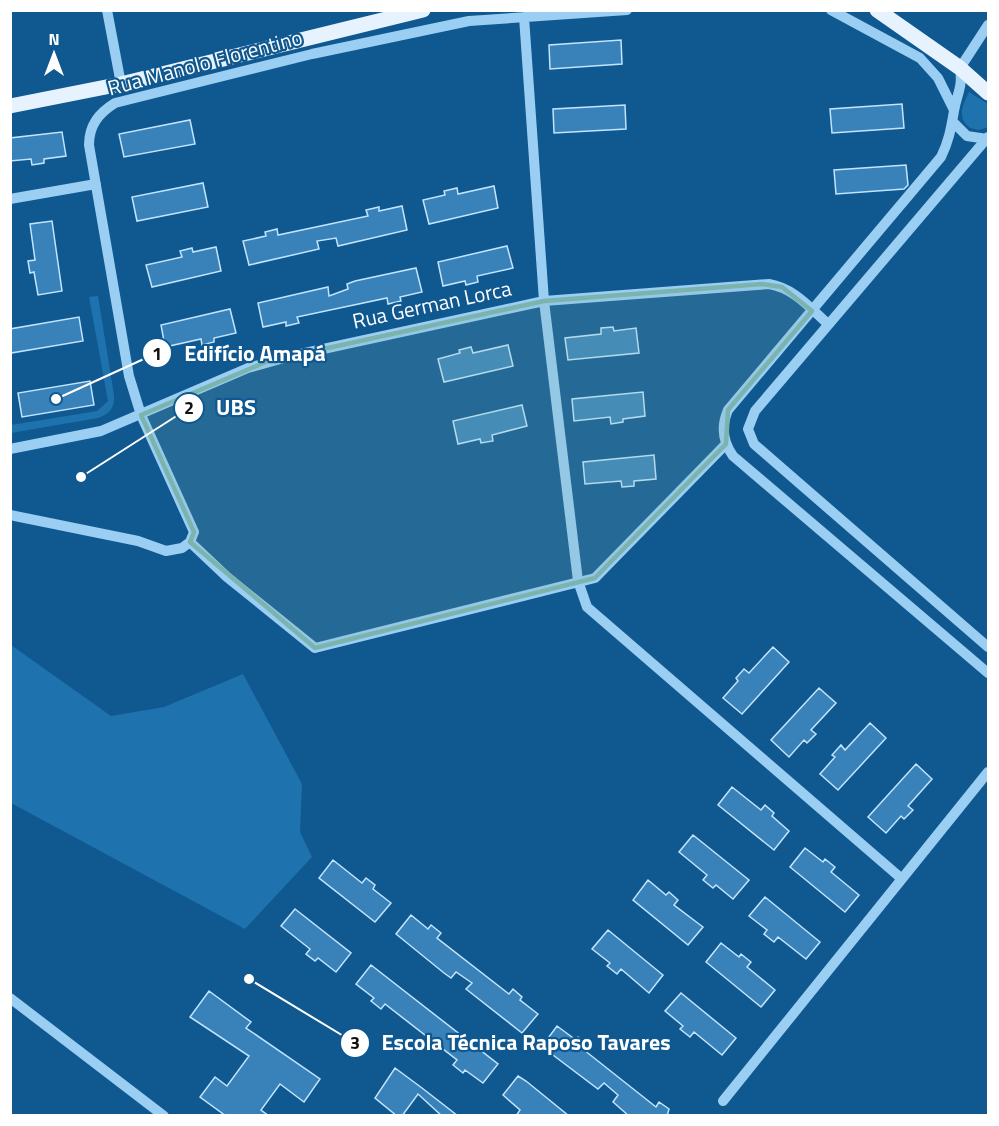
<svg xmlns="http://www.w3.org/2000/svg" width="999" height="1126" viewBox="0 0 999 1126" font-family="'Titillium Web',sans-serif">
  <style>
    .green { fill: #1e72ae }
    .building { fill: #3882b9; stroke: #c2e4fd; stroke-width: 1.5 }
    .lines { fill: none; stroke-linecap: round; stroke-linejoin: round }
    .minor { stroke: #9acef3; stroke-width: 10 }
    .major { stroke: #e6f3ff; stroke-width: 15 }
    .marked { fill: #7bb4af; fill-opacity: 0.2; stroke: #7bb4af; stroke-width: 4.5; stroke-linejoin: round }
    .labels { text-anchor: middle; stroke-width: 4.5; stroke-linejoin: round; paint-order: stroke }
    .street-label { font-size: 21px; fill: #fff; stroke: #105890 }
    .leader { fill: none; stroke: #fff; stroke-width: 2 }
    .callout-dot { fill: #fff; stroke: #105890; stroke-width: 2 }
    .mark-label { font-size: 18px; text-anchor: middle; font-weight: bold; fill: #111 }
    .callout-label { font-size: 22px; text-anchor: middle; font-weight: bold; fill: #fff; stroke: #105890; stroke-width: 4.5; stroke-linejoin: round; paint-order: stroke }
  </style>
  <rect width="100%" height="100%" fill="#105890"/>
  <path class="green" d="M969 92 988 104V127L979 130 970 128C956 117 963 105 969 92Z
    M98 296 114 395C115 408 110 414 98 418L11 433V425L97 411 108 401 89 297Z
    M11 645 111 716 164 707 243 674 302 784 300 832 312 857 245 929 11 803Z"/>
  <path class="building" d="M621 40 622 64 550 69 549 45Z
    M902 104 904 128 832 133 830 109Z
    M625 105 626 129 554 133 553 109Z
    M190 120 195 144 124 157 119 134Z
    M62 132 66 156 44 159V163L32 165 31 159 10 161V138Z
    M906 165 908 185 904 189 836 194 834 170Z
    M203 183 208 207 137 221 132 197Z
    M494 186 498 208 429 224 423 200 445 195 444 191 457 188 458 194Z
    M402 206 407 230 338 246 336 238 317 241 319 249 249 265 243 241 266 236 265 232 277 229 278 235 368 216 366 210 379 207V211Z
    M52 221 62 291 38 295 34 272 30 273 28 261 35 260 30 224Z
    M507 246 513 268 477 276 478 282 466 285 465 281 443 286 438 262Z
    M216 247 221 271 152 287 146 265 182 257 180 251 192 248 193 252Z
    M416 268 422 292 400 297 401 301 388 304 387 298 297 317 299 323 286 326V322L263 327 258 303 328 287 329 296 348 289 347 284 355 281Z
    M230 309 236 333 214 338V342L202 345 201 339 165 347 161 325Z
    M79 317 83 341 11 353 10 329Z
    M613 327 614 331 636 328 639 353 568 360 565 338 601 334V328Z
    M508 345 513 366 444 382 438 359 460 353 459 350 471 347 473 353Z
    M90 381 94 405 22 417 18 393Z
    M643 392 645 416 623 419V422L611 424 610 417 574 421 572 399Z
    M522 405 527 426 492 435 493 441 481 443 480 439 458 444 453 421Z
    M654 455 656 479 634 481V486L622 487 621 481 585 484 583 462Z
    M773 647 789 662 742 714 723 698 738 681 736 678 744 669 749 673Z
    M819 688 836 703 811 730 816 734 807 743 804 740 789 757 771 740Z
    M870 723 886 738 838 790 820 774 835 757 832 755 841 745 845 750Z
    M916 764 932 779 908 806 913 810 904 819 901 816 886 833 868 817Z
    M732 787 761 810 765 805 774 813 772 816 789 831 774 850 718 805Z
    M693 835 749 880 733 899 716 885 713 888 703 880 707 875 679 852Z
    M805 848 823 862 825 859 835 867 831 872 859 895 845 912 790 867Z
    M333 860 362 883 366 878 375 885 373 889 391 903 375 922 319 878Z
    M648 880 666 895 669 892 678 900 674 905 703 927 688 945 633 900Z
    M765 897 820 942 806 959 778 937 774 942 764 934 767 930 749 916Z
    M295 909 351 953 336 972 318 958 315 961 306 954 310 949 281 926Z
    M411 915 428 929 431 925 441 933 437 938 509 994 513 989 522 997 520 1000 538 1014 522 1033 466 989 472 983 456 972 451 978 444 973 396 934Z
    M608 930 663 975 649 993 621 969 617 974 607 966 610 963 592 949Z
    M721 943 739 957 741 954 751 962 747 967 775 990 761 1007 706 962Z
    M371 965 498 1064 483 1083 465 1070 463 1073 453 1065 457 1060 385 1004 381 1009 371 1001 374 998 356 984Z
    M209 991 251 1022 246 1028 320 1079 304 1102 280 1084 261 1110 269 1116H226L200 1097 215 1077 227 1086 249 1056 190 1017Z
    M681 993 736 1038 722 1055 694 1032 690 1037 680 1029 683 1026 665 1011Z
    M557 1026 576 1040 578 1037 588 1045 584 1050 656 1107 659 1102 669 1109 667 1116H629L613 1102 618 1095 604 1083 598 1089 549 1052 543 1045Z
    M395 1068 422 1088 458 1116H442L418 1094 402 1116H397L375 1098Z
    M518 1076 526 1081 569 1116H516L520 1110 503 1095Z"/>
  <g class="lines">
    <path class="minor" d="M107 10 121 84
      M831 10 920 58 938 78 954 110
      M524 17 544 301 578 581 587 607 902 879
      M988 25 960 68C963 88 957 93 954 111 951 128 949 141 941 157L728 410C721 426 723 442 733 456L988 673
      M954 123 967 136 987 139
      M988 137 755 411 748 429 754 444 988 647
      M10 199 96 184
      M10 449 101 431 248 368 291 356 544 301 769 284C794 288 810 308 828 324
      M10 515 138 541 166 551 182 548 190 542 194 532 141 415 129 376 89 145C89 125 99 113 115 103L312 54 469 21 627 10
      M190 542 227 577 315 648 595 578 726 444
      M10 998 164 1116
      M723 1101 988 772"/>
    <path class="major" d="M877 10 960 68 988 93
      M10 106 121 84 423 10"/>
  </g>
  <path class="marked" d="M762 284 782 287 812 311 728 410 726 444 595 578 315 648 190 542 194 532 141 415 268 361 544 301Z"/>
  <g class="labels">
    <g class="street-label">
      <text transform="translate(205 63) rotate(-15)" y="7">Rua Manolo Florentino</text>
      <text transform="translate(432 305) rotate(-12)" y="7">Rua German Lorca</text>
    </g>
  </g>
  <path class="leader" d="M56 399L157 353M81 477L189 408M249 979L355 1043"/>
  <g class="callout-dot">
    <circle cx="56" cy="399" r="6"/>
    <circle cx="81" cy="477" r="6"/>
    <circle cx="249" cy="979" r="6"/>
    <circle cx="157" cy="353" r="15"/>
    <circle cx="189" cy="408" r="15"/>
    <circle cx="355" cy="1043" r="15"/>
  </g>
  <g class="mark-label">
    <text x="157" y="360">1</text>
    <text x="189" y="414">2</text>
    <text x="355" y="1049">3</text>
  </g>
  <g class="callout-label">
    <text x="255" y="361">Edifício Amapá</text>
    <text x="236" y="415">UBS</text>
    <text x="526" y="1050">Escola Técnica Raposo Tavares</text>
  </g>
  <rect width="999" height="1126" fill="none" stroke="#ffffff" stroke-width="24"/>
  <g transform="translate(54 54)" stroke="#105890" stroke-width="4.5" paint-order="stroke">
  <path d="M0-4.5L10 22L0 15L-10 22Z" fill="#ffffff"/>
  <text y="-9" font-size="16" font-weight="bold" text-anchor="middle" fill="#ffffff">N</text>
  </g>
</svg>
